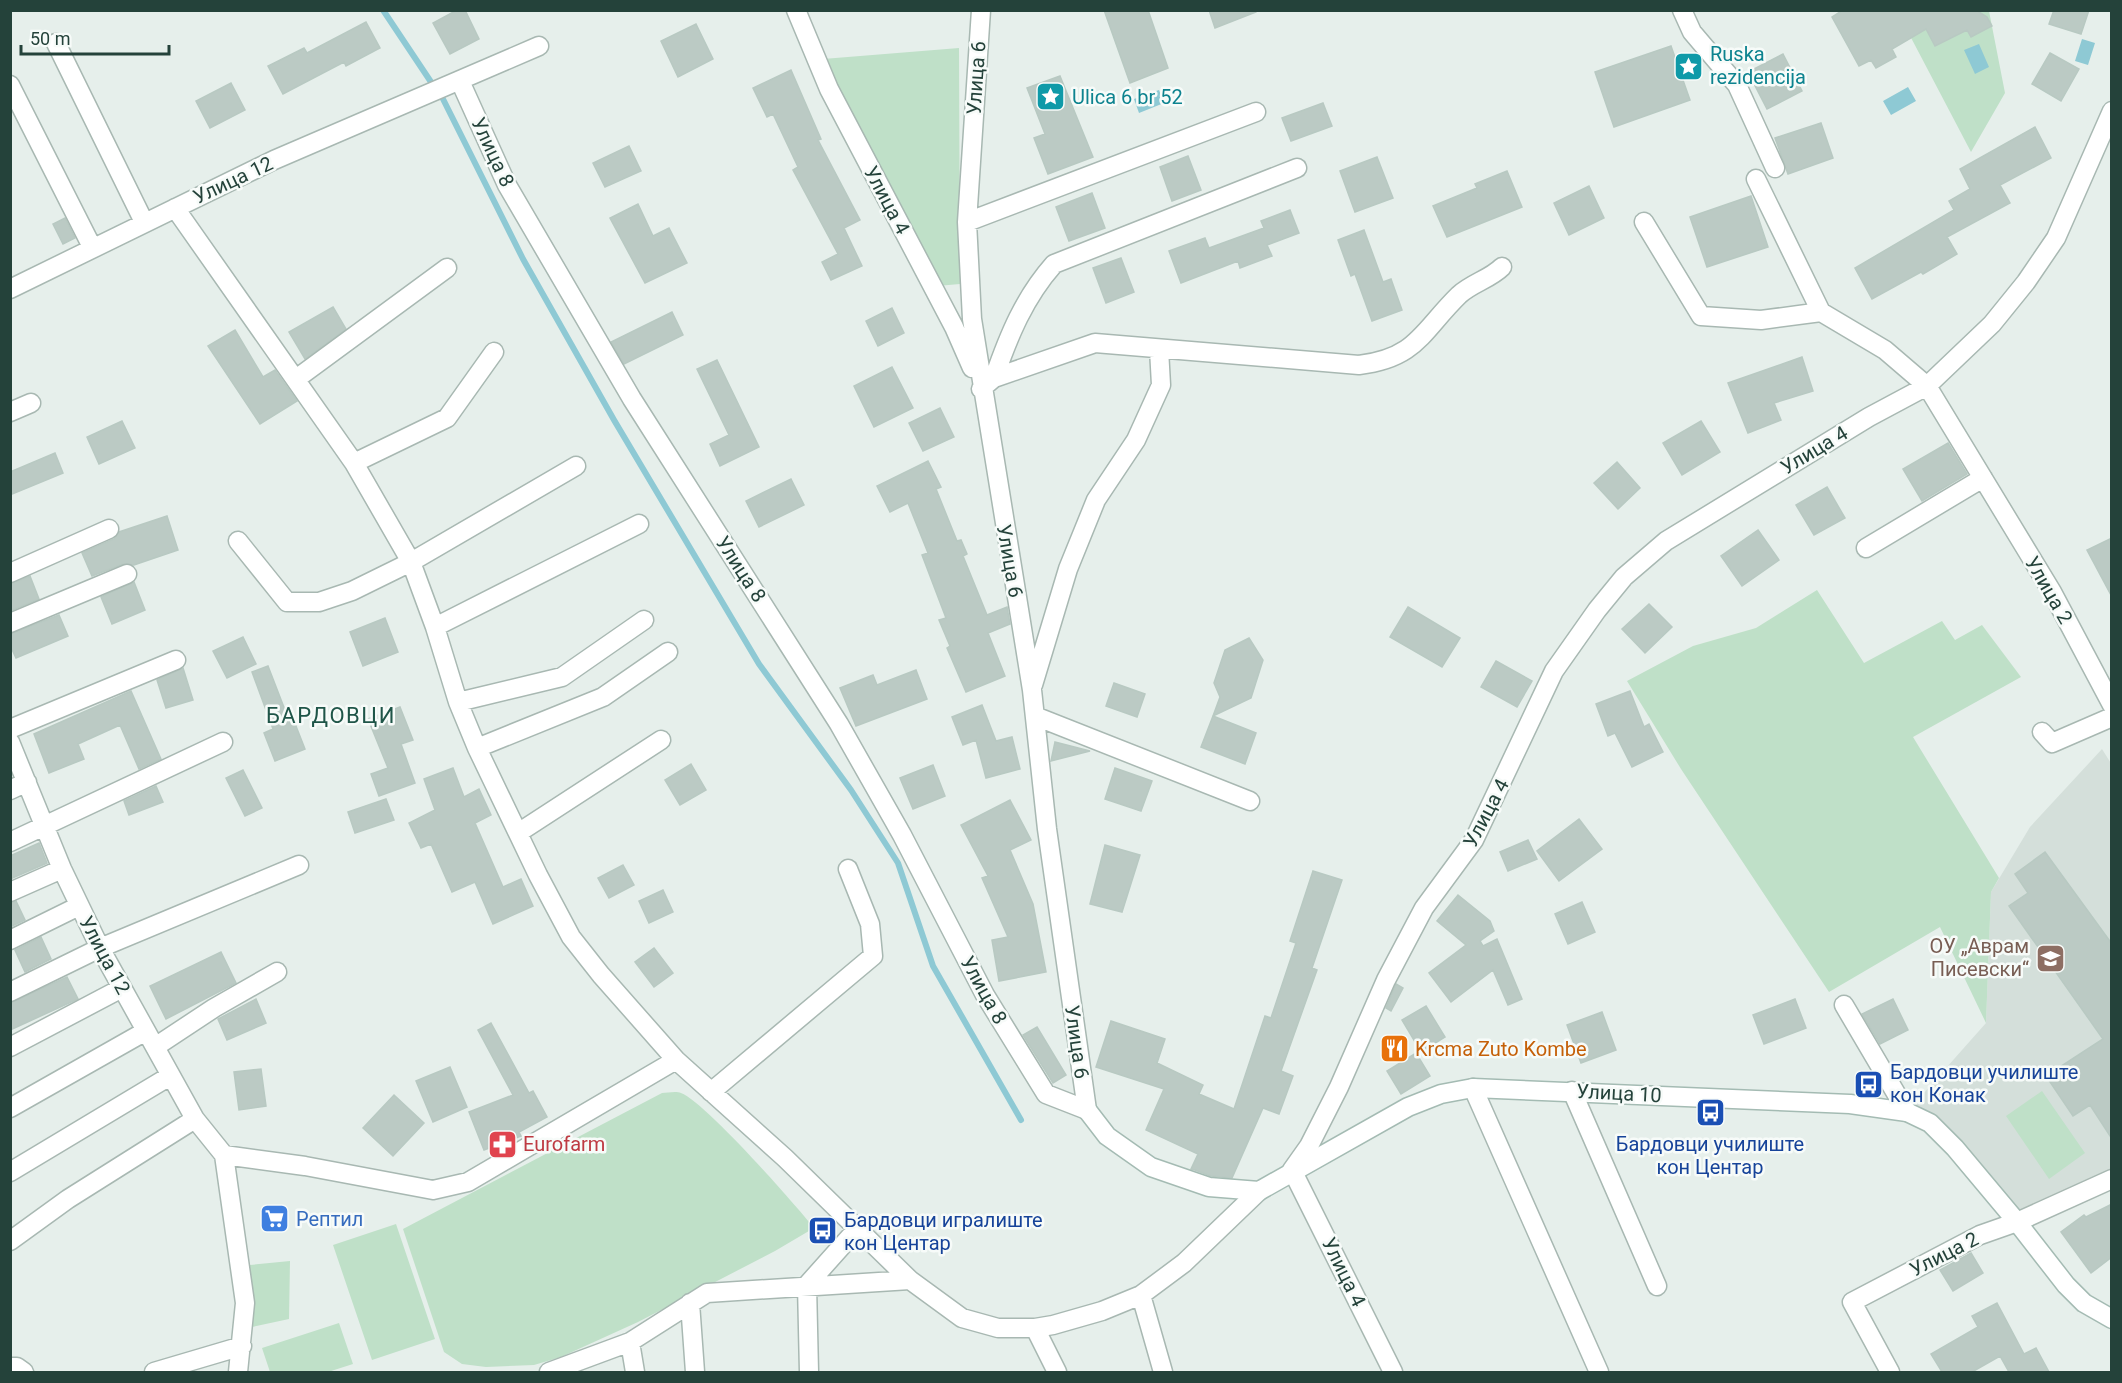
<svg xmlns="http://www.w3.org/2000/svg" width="2122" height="1383" viewBox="0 0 2122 1383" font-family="Roboto,sans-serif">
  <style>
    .built { fill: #d4dfda }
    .green { fill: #bfe0c8 }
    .water { fill: #8ec9d4 }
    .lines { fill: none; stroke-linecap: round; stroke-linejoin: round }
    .stream { stroke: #8ec9d4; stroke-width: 6 }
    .building { fill: #bbcac4; stroke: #b8c9c2; stroke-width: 1.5 }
    .street-casing { stroke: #a8b8b2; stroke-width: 21 }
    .secondary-casing { stroke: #a4bbb3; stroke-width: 21 }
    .street { stroke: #fff; stroke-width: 18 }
    .secondary { stroke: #fff; stroke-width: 18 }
    .labels { text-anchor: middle; stroke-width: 5; stroke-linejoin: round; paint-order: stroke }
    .culture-label { font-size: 20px; fill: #0d838f; stroke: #f7fbf9; text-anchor: start }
    .street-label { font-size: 20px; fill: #24423a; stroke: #f7fbf9 }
    .education-label { font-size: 20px; fill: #785e54; stroke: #f7fbf9; text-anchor: end }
    .food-label { font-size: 20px; fill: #c56008; stroke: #f7fbf9; text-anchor: start }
    .transit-label { font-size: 20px; fill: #164399; stroke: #f7fbf9; text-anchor: start }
    .health-label { font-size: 20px; fill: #be3a42; stroke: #f7fbf9; text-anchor: start }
    .shop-label { font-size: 20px; fill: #366cbe; stroke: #f7fbf9; text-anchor: start }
    .quarter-label { font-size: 22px; letter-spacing: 1.5px; fill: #1f5548; stroke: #f7fbf9 }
  </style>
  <rect width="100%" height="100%" fill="#e6efeb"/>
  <path class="built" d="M2102 749 2112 765 2111 1174 2020 1216 1915 1103 1986 1023 1991 892 2030 827Z"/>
  <path class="green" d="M1897 11H1989L2005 93 1971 152Z
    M959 48 960 284 937 286 823 59Z
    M1817 590 1864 663 1942 621 1955 640 1982 625 2021 677 1913 737 1999 878 1991 892 1986 1023 1940 927 1829 992 1681 769 1627 681 1693 646 1756 628Z
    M2042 1091 2085 1153 2049 1179 2006 1116Z
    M662 1093C667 1093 676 1091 681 1093 704 1101 795 1204 814 1228L775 1251 638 1322 561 1357 534 1365 486 1367 462 1364 444 1352 403 1229Z
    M396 1224 435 1339 372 1360 333 1245Z
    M290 1261 289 1319 252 1327 250 1265Z
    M339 1323 353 1364 328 1372H270L262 1348Z"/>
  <path class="water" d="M2082 39 2095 43 2088 65 2075 61Z
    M1979 44 1989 67 1975 74 1964 50Z
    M1908 87 1916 101 1891 115 1883 101Z
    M1159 90 1164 103 1139 113 1134 99Z"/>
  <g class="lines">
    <path class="stream" d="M383 10 433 85
      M443 99 523 259 614 420 759 664 851 790 898 863 933 966 1021 1120"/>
  </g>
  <path class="building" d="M457 10H465L479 39 450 54 433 23Z
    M1104 10H1148L1168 68 1130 83Z
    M1209 10H1256V12L1215 28Z
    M1843 10H1976L1987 17 1992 26 1971 37 1967 30 1935 46 1926 29 1892 49 1896 57 1876 68 1871 60 1859 66 1832 17Z
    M2054 10H2089L2081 34 2049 24Z
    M366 22 380 48 346 66 344 62 283 94 268 66 304 48 307 53Z
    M696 24 713 59 678 77 661 41Z
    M1671 46 1690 100 1614 127 1595 72Z
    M2050 53 2079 69 2061 101 2032 84Z
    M1783 54 1802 91 1767 109 1748 72Z
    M791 70 821 139 818 140 860 220 844 228 862 266 831 280 822 262 838 254 793 170 798 167 773 114 767 117 753 88Z
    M1060 76 1093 157 1048 174 1034 138 1045 134 1027 88Z
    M231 83 245 110 210 128 196 101Z
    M1323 103 1332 126 1291 141 1282 118Z
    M1821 123 1833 158 1788 174 1775 138Z
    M2035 127 2051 158 2000 185 2010 203 1947 237 1957 254 1923 274 1921 272 1872 299 1855 268 1954 210 1949 201 1970 189 1960 169Z
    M629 146 641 171 605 187 593 163Z
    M1188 156 1201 190 1172 201 1160 167Z
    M1377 157 1393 198 1355 212 1340 171Z
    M1507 171 1522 207 1447 237 1433 206 1477 188 1475 184Z
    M1589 186 1604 218 1569 235 1554 203Z
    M1092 193 1105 228 1069 241 1056 207Z
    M1751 196 1768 247 1707 267 1690 217Z
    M638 204 653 236 669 228 687 263 645 283 610 218Z
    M1290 210 1299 233 1267 245 1272 256 1240 268 1238 261 1181 283 1169 251 1205 238 1209 248 1264 228 1261 221Z
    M65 218 75 238 63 244 53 224Z
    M1364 230 1383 282 1391 279 1402 310 1372 321 1355 274 1351 276 1338 240Z
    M1121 258 1134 292 1106 303 1093 268Z
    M333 307 346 329 305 359 289 332Z
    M892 308 904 333 878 346 866 321Z
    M672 312 683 335 624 364 611 342Z
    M235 330 263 377 275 370 297 401 260 424 208 346Z
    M1802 357 1813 391 1774 403 1781 420 1748 433 1728 383Z
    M717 360 759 447 720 466 710 444 729 435 697 369Z
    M892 367 913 408 874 427 854 386Z
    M940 408 954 437 923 451 909 423Z
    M122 421 135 448 99 464 87 437Z
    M1701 421 1720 452 1682 475 1663 443Z
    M1948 443 1967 474 1922 501 1903 469Z
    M55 453 63 473 10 495V472Z
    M928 461 941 487 936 489 957 541 961 540 967 554 963 556 987 615 1007 607 1010 624 988 633 1005 676 966 692 947 648 950 646 939 620 946 618 922 555 928 553 908 503 890 512 877 486Z
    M1617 462 1640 488 1618 509 1594 483Z
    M791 479 804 505 759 527 746 501Z
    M1827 487 1845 518 1814 535 1796 505Z
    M167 516 178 550 134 565 123 564 92 576 82 553 114 539 119 532Z
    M1758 530 1779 560 1742 586 1721 556Z
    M2112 538V597L2087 550Z
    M30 576 39 599 10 611V584Z
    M134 582 145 610 112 624 101 597Z
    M1649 604 1672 627 1645 653 1622 629Z
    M1408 607 1460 638 1442 667 1390 637Z
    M59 615 68 636 16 658 10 645V634Z
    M385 618 398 652 363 666 350 632Z
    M243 637 256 664 227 678 213 651Z
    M1249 638 1263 660 1251 698 1213 716 1220 697 1214 683 1225 650Z
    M1496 661 1532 681 1517 707 1481 687Z
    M268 666 290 723 294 721 305 749 275 761 264 733 273 729 252 672Z
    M183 668 193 700 166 708 157 680Z
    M916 670 927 699 856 726 840 688 873 675 877 685Z
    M1114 683 1145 694 1137 717 1106 706Z
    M131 691 161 759 139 769 120 725 78 744 84 759 49 773 34 734Z
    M1630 691 1644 727 1649 724 1663 752 1632 767 1615 733 1608 736 1596 704Z
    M982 705 996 741 1012 737 1020 769 986 778 976 740 963 745 952 717Z
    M400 707 413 740 401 744 415 783 379 796 371 774 388 768 368 719Z
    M1213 716 1256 733 1245 764 1201 747Z
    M1055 742 1090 751 1051 761Z
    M691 764 706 790 680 805 665 780Z
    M933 765 945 796 913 809 900 778Z
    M453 768 464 797 479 789 491 815 475 823 503 887 521 879 533 906 493 924 475 882 452 892 431 844 421 848 409 823 435 810 424 779Z
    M1115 768 1152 781 1141 811 1105 799Z
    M243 770 262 808 245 816 226 778Z
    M156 786 163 802 129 815 124 801Z
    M386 799 394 820 355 833 348 812Z
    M1010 800 1031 840 1010 850 1033 904 1046 972 999 981 992 940 1008 937 982 878 988 876 961 825Z
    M1579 819 1602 849 1559 881 1537 851Z
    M1528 840 1537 859 1508 871 1500 852Z
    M39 843 47 863 10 879V856Z
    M1105 845 1140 855 1122 912 1090 904Z
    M2045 852 2112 944V1139L2090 1105 2073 1116 2046 1076 2103 1039 2009 906 2028 893 2015 874Z
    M623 865 634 885 609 898 598 878Z
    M1313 871 1342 880 1312 968 1317 970 1281 1071 1293 1076 1279 1114 1263 1108 1232 1178 1211 1176 1195 1170 1191 1169 1198 1154 1146 1130 1164 1089 1096 1067 1111 1021 1165 1039 1157 1063 1203 1085 1199 1094 1234 1109 1265 1016 1271 1018 1296 943 1290 941Z
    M663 890 673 912 649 923 639 901Z
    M1458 895 1490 921 1494 931 1480 941 1483 946 1497 939 1522 999 1508 1005 1493 970 1451 1002 1429 973 1466 945 1437 921Z
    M16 901 25 920 10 927V903Z
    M1582 902 1595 932 1568 944 1555 914Z
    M41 937 51 959 25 972 15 950Z
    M654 948 673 973 654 987 635 962Z
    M221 952 236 983 166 1019 150 986Z
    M67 977 78 999 10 1030V1003Z
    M1396 984 1403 988 1391 1011 1386 1008Z
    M256 999 266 1023 227 1040 218 1019Z
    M1795 999 1806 1028 1764 1044 1753 1015Z
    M1893 999 1908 1030 1880 1044 1862 1014Z
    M1426 1006 1445 1037 1421 1052 1402 1020Z
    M1602 1012 1616 1050 1581 1063 1567 1025Z
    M491 1023 529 1093 533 1091 547 1117 519 1132 521 1136 484 1150 469 1112 513 1095 478 1030Z
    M1037 1027 1066 1075 1053 1083 1023 1035Z
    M1416 1053 1430 1076 1401 1094 1387 1071Z
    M450 1067 467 1107 433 1122 416 1081Z
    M261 1069 266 1106 239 1110 234 1072Z
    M394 1095 424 1123 393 1156 363 1128Z
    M2112 1204V1257L2091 1273 2061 1232 2084 1215 2086 1217Z
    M1971 1253 1983 1273 1953 1291 1940 1270Z
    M1997 1303 2024 1354 2036 1348 2049 1372H2009L2000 1356 1972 1372H1942L1931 1354 1978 1327 1972 1316Z"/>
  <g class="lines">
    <defs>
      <path id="street" d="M796 10 829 89 954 327 972 368
        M1682 10 1692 32 1737 85 1775 168
        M56 43 144 222
        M460 81 507 185 632 399 839 724 902 835 985 995 1046 1094 1087 1110 1047 829 1032 690 972 319 967 222 981 10
        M10 85 92 247
        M1756 179 1821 312 1885 350 1927 386 2052 592 2112 705
        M175 208 354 463 411 562 435 627 458 702 477 748 538 875 571 937 601 975 676 1060 785 1158 910 1280 962 1318 998 1328H1035L1053 1325 1102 1311 1141 1295 1184 1263 1259 1191
        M967 222 1256 112
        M1644 222 1701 316 1761 320 1821 312
        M10 289 274 160 539 46
        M994 378C1009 335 1024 298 1054 264L1297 168
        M296 379 447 268
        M981 389 994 378 1095 343 1359 365C1417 358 1422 331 1459 295 1472 283 1490 279 1502 267
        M10 412 31 403
        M354 463 447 418 494 352
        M238 541 287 602H319L352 591 411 562 576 466
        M1866 548 1983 478
        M10 573 109 529
        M10 623 127 574
        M435 627 639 524
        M1033 685 1068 569 1096 500 1136 440 1161 385 1159 349
        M458 702 562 677 644 620
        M1035 716 1250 801
        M10 729 176 660
        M2042 732 2052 743 2112 717
        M10 742 62 869 100 948 195 1119 224 1155 245 1303 238 1372
        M477 748 603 697 668 652
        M10 790 27 782
        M518 833 661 740
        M10 842 223 742
        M10 892 62 869
        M10 940 79 906
        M10 992 100 948 299 865
        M1844 1005 1907 1112
        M10 1047 122 988
        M155 1047 214 1008 277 972
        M1473 1088 1599 1372
        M1572 1091 1657 1286
        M711 1092 873 956 870 924 848 869
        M10 1108 146 1031
        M224 1155 305 1166 433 1190 468 1182 676 1060
        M10 1172 170 1076
        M10 1241 68 1199 195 1119
        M1141 1295 1163 1372
        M690 1303 695 1372
        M1035 1328 1057 1372
        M630 1342 635 1372
        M10 1367H17L24 1372
        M154 1372 242 1346
        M549 1372 630 1342 707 1293 910 1280
        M809 1372 807 1285 857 1229
        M1393 1372 1292 1170 1309 1146 1339 1087 1386 980 1424 908 1474 840 1554 671 1597 610 1624 577 1666 541 1869 417 1927 386 1992 324 2026 282 2056 238 2112 111
        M1890 1372 1852 1302 1980 1235 2017 1222 2112 1179"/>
      <path id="secondary" d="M1087 1110 1107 1136 1151 1167 1209 1187 1259 1191 1408 1107 1441 1094 1473 1088 1850 1104 1907 1112 1930 1123 1955 1148 2017 1222 2066 1285 2084 1303 2112 1319"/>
    </defs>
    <use href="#street" class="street-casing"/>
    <use href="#secondary" class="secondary-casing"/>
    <use href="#street" class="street"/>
    <use href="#secondary" class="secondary"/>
  </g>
  <defs>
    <symbol id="sight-square" viewBox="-11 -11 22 22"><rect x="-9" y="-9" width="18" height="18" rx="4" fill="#0f9aa8" stroke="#f7fbf9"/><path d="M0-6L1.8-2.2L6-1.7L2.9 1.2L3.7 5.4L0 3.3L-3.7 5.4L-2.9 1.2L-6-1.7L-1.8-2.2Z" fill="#fff"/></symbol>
    <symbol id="school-square" viewBox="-11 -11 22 22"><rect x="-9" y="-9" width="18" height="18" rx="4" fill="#8d6e63" stroke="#f7fbf9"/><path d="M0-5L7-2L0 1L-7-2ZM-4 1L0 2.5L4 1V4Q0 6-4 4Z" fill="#fff"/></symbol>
    <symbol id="restaurant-square" viewBox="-11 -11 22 22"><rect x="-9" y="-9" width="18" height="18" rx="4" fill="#e8710a" stroke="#f7fbf9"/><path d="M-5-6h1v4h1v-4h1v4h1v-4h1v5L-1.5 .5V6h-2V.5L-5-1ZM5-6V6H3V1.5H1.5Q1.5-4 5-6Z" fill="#fff"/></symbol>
    <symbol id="bus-square" viewBox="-11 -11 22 22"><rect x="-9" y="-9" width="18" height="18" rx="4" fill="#1a4fb4" stroke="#f7fbf9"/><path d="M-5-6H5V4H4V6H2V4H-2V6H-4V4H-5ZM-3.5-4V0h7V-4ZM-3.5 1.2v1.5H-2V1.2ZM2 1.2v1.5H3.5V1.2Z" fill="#fff"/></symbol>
    <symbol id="pharmacy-square" viewBox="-11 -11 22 22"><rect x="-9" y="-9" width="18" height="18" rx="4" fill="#e0444e" stroke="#f7fbf9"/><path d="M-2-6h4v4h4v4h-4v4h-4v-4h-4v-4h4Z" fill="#fff"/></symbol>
    <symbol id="supermarket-square" viewBox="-11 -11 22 22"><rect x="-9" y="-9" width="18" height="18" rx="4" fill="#3f7fe0" stroke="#f7fbf9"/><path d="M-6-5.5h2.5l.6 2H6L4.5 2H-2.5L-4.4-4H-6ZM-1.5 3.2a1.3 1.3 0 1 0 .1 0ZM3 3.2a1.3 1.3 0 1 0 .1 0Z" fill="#fff"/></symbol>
  </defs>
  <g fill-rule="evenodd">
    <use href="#sight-square" x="1672" y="50" width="33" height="33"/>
    <use href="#sight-square" x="1034" y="80" width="33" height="33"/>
    <use href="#school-square" x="2034" y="942" width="33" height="33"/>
    <use href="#restaurant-square" x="1378" y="1032" width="33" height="33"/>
    <use href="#bus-square" x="1852" y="1068" width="33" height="33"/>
    <use href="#bus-square" x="1694" y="1096" width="33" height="33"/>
    <use href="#pharmacy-square" x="486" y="1128" width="33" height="33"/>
    <use href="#supermarket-square" x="258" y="1202" width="33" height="33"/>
    <use href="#bus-square" x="806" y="1214" width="33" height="33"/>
  </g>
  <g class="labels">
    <g class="culture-label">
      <text x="1710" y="61">Ruska<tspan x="1710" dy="23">rezidencija</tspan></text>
      <text x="1072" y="104">Ulica 6 br 52</text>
    </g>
    <g class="street-label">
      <text transform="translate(976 78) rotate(-86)" y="7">Улица 6</text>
      <text transform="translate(493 152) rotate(65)" y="7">Улица 8</text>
      <text transform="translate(233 180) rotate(-25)" y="7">Улица 12</text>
      <text transform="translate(887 200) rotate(62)" y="7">Улица 4</text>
      <text transform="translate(1814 450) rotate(-31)" y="7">Улица 4</text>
      <text transform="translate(1010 561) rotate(80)" y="7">Улица 6</text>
      <text transform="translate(741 569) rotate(57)" y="7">Улица 8</text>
      <text transform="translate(2049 590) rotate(60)" y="7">Улица 2</text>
      <text transform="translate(1486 813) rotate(-62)" y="7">Улица 4</text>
      <text transform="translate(105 955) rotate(62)" y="7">Улица 12</text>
      <text transform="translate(984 990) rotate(61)" y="7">Улица 8</text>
      <text transform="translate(1077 1042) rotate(82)" y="7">Улица 6</text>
      <text transform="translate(1619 1093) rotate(3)" y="7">Улица 10</text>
      <text transform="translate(1944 1254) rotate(-27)" y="7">Улица 2</text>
      <text transform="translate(1344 1272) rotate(64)" y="7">Улица 4</text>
    </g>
    <g class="education-label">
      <text x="2029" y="953">ОУ „Аврам<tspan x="2029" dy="23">Писевски“</tspan></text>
    </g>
    <g class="food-label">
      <text x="1415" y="1056">Krcma Zuto Kombe</text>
    </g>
    <g class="transit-label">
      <text x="1890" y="1079">Бардовци училиште<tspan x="1890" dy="23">кон Конак</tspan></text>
      <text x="1710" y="1151" text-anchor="middle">Бардовци училиште<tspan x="1710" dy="23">кон Центар</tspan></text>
      <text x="844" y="1227">Бардовци игралиште<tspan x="844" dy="23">кон Центар</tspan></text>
    </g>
    <g class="health-label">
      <text x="523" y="1151">Eurofarm</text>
    </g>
    <g class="shop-label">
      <text x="296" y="1226">Рептил</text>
    </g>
    <g class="quarter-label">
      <text x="331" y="723">БАРДОВЦИ</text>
    </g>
  </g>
  <rect width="2122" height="1383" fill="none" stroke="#24423a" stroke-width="24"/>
  <path d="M21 45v9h148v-9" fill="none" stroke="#24423a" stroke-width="3"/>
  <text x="30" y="45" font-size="18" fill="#24423a" stroke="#f7fbf9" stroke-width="4.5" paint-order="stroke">50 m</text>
</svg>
